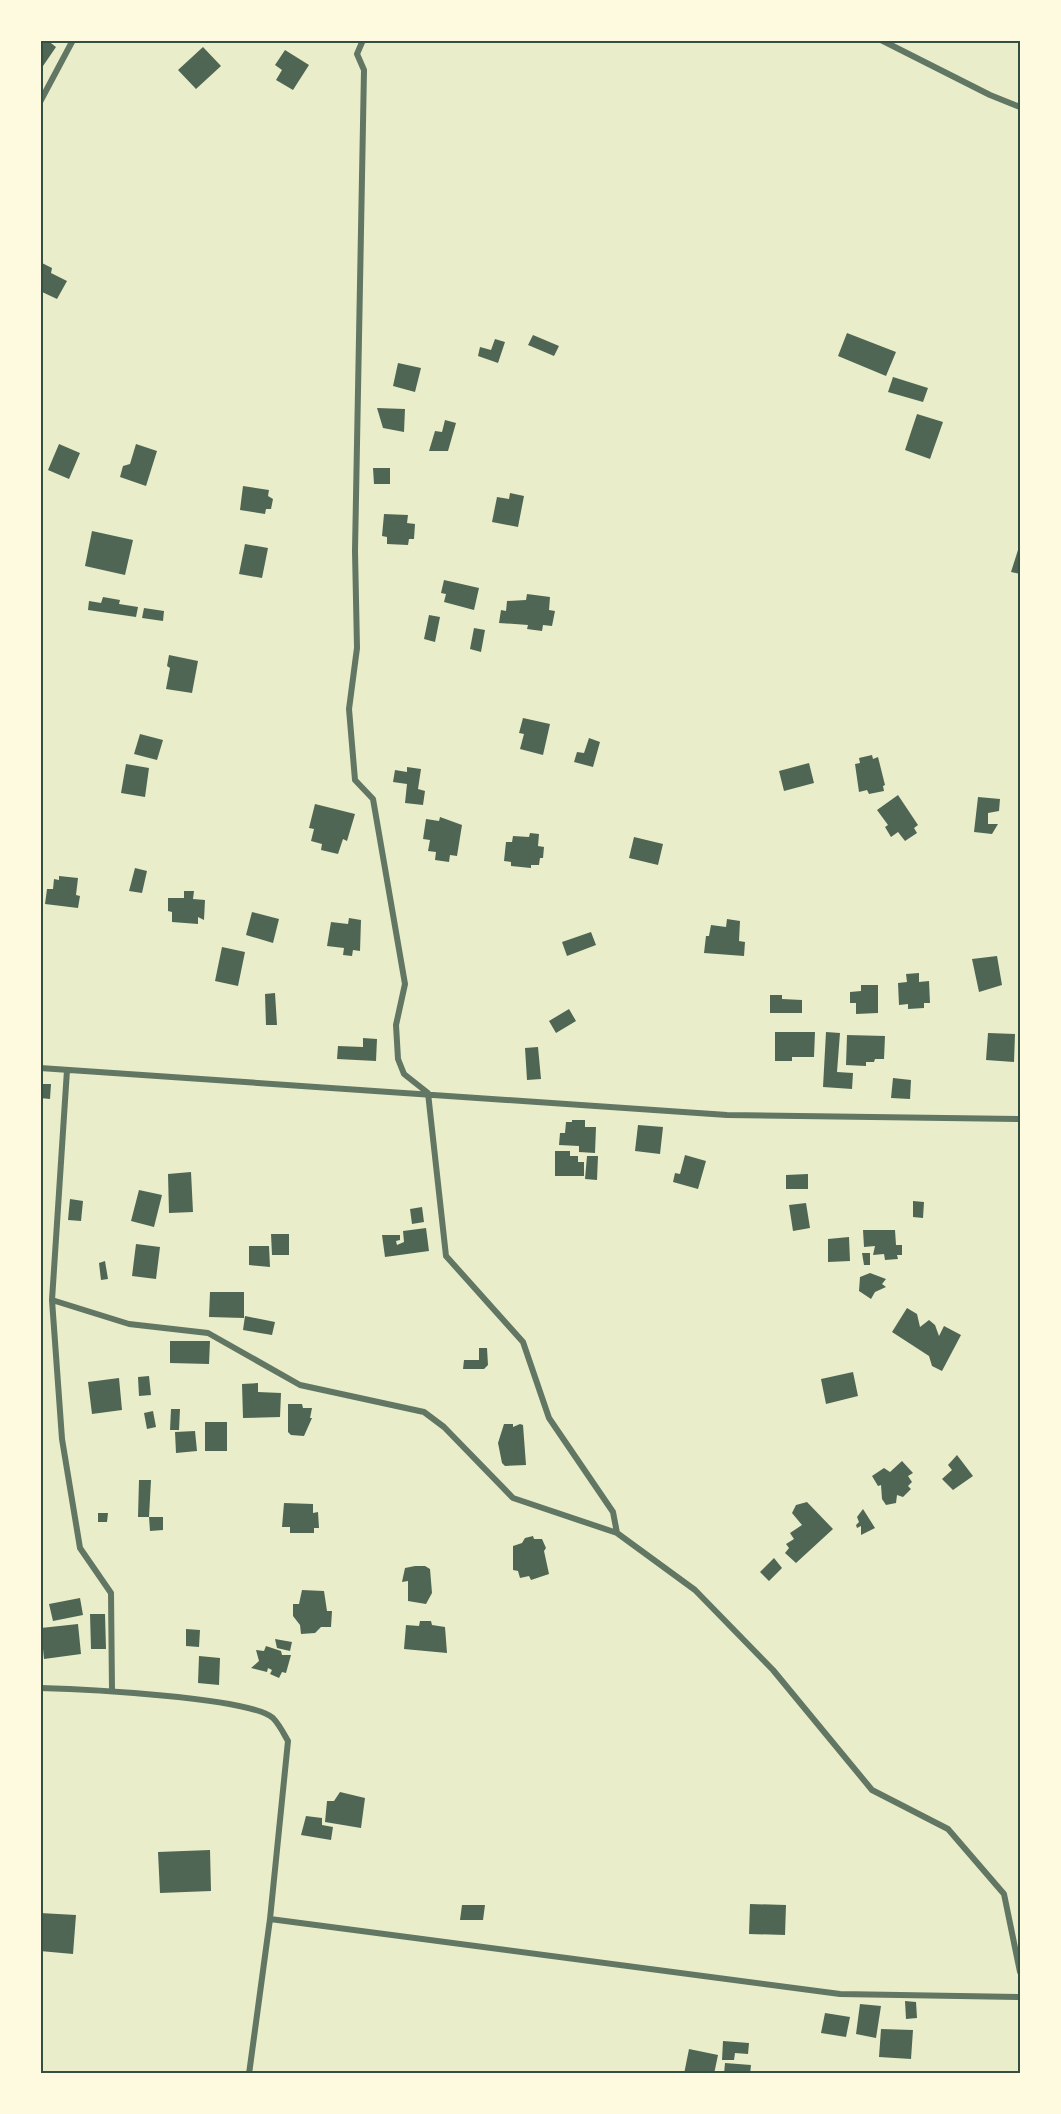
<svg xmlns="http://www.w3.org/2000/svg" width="1061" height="2114" viewBox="0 0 1061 2114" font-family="'Asap Condensed',sans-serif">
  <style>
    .building { fill: #4f6655 }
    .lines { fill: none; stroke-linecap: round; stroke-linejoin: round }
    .minor { stroke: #617663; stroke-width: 6 }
    .neatline { fill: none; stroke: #344e41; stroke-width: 2 }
  </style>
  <rect width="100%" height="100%" fill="#e9edc9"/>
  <path class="building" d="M40 40H47L56 47 43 66 40 64Z
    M203 47 221 66 196 89 178 70Z
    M285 50 309 65 293 90 276 80 282 70 275 65Z
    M40 262 52 268 51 273 67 281 57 299 40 291Z
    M847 333 896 352 886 376 838 356Z
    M533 335 559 346 554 356 528 345Z
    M495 339 505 342 498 363 478 356 480 347 491 350Z
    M398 363 421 368 415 392 393 386Z
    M893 377 928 388 923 402 888 392Z
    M377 408 405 409 404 432 383 428Z
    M917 414 943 422 930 459 905 450Z
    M445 420 456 423 448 451H429L435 431 442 432Z
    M59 444 80 453 69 479 48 470Z
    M136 444 157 451 146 486 120 477 123 466 130 464Z
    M373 468H390V484H374Z
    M243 486 269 490 268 496 273 499 271 509H266L265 514 240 510Z
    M510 493 524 496 518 527 492 522 497 497 509 499Z
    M384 514 408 515 407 523 415 524 414 539H409L408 545 387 544V537L382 536Z
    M92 531 133 540 125 575 85 566Z
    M245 544 268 548 262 578 239 574Z
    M1018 550 1020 551V574L1011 572Z
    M444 580 479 588 474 610 444 602 446 594 441 593Z
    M527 594 550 597 549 610 555 611 552 626 543 625 542 631 527 629 528 625 499 623 501 610 506 611 507 601 526 600Z
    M103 597 120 600 119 604 138 607 136 617 88 610 89 601 101 603Z
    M144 608 164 611 163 621 142 618Z
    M429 615 440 617 435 642 424 639Z
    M474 628 485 630 481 652 470 649Z
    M169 655 198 661 192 693 166 689 170 668 167 666Z
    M523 718 550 724 543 755 520 749 524 734 519 733Z
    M140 734 163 740 157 760 134 754Z
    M589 738 600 742 593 767 574 762 577 752 584 753Z
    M872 755 873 759 878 757 885 785 883 786 884 791 869 794 867 790 859 792 855 764 860 763 859 758Z
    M809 763 814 783 784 791 779 771Z
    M126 764 149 768 145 797 121 793Z
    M407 767 421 769 418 789 425 791 423 805 405 803 407 784 393 782 395 770 407 772Z
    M898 795 918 825 914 828 917 833 905 841 898 832 891 837 885 827 888 825 877 810Z
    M978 797 1000 799 999 811 988 813V824H998L992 834 974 832Z
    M315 804 355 814 347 841 343 839 338 854 321 850 322 844 311 841 314 829 309 828Z
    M440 817 462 825 457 856 450 855 449 862 435 860 436 852 428 851 430 840 423 839 426 819 439 821Z
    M530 833 539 834 538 846 544 847 543 858H540L539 865H531V868L511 866V862L504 861 506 842H512L513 836 529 837Z
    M634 837 663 844 658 865 629 858Z
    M135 868 147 871 142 893 129 891Z
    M59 876 78 878 76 895 80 896 78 908 45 904 47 889H53L54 879 59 880Z
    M184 891H194L193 899 205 900 204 920 198 917V924L172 922V912L168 911V898H184Z
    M252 912 279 919 273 943 246 935Z
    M349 918 361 920 360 951 353 950 352 956 343 955 344 948 327 946 331 922 348 924Z
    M727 919 740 921 739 941 745 942 744 956 704 953 706 936H709L711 925 726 927Z
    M591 932 596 945 567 956 562 942Z
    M222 947 245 952 238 986 215 981Z
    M997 956 1002 985 979 992 972 959Z
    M919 973V982L929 981 930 1003H924V1008L908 1009V1004L899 1005 898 983 907 982 906 974Z
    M861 985H878V1013L856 1014V1003H850V992L861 991Z
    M275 993 277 1025H266L265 994Z
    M770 995H782V999L802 1000V1013H770Z
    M569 1009 576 1021 556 1033 549 1021Z
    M775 1032H815L814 1057H792V1061H775Z
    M826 1032 840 1033 837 1072 853 1073 852 1089 823 1087Z
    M988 1033 1015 1034 1014 1062 986 1060Z
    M847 1035 885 1036 884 1059H875L874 1062H866V1066L846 1065Z
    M363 1038 377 1039 376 1061 337 1059 338 1046 363 1047Z
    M538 1047 541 1079 527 1080 525 1048Z
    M893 1078 911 1080 910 1099 891 1098Z
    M40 1084H51L50 1099 40 1098Z
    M572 1120H585V1127H596L595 1153 579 1152V1146L559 1145 560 1133H565L566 1122H572Z
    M638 1125 663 1127 660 1154 635 1151Z
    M555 1151H570V1156H578V1162H584V1176H555Z
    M685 1155 706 1161 698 1189 673 1182 675 1173 680 1174Z
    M587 1156H598L597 1180 585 1179Z
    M191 1172 193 1212 169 1213 168 1174Z
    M808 1174V1189H786V1175Z
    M139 1190 162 1195 154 1227 131 1221Z
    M70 1199 83 1201 81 1221 68 1220Z
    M913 1201 924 1202 923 1218 913 1217Z
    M806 1203 810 1228 793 1231 789 1205Z
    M422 1207 424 1222 412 1224 410 1209Z
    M426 1228 429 1251 385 1257 382 1235H400V1240L396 1241 397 1245 404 1242 403 1231Z
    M863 1230H895L896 1245H902V1255H897L898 1259 885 1260 884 1254 873 1255 875 1246 864 1247Z
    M271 1234H289V1255H272Z
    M849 1237 850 1261 828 1262V1239Z
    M136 1244 160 1247 156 1279 132 1276Z
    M249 1246H269L270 1267 249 1265Z
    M862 1253H870V1265H864Z
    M105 1261 108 1279 101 1280 99 1263Z
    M870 1273 886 1279 882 1284 886 1287 875 1292 871 1299 859 1291 860 1277Z
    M210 1292H244V1318L209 1317Z
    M907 1308 917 1314 920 1327 929 1320 935 1325 939 1336 944 1326 961 1335 942 1371 932 1366 929 1356 892 1332Z
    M245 1316 275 1322 272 1335 243 1330Z
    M170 1341H210L209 1364 170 1363Z
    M479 1348H487L488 1365 484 1369H463L464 1360H479Z
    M853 1372 858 1396 826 1404 821 1379Z
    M149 1376 151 1395 139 1396 138 1377Z
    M119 1378 122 1410 92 1414 88 1382Z
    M258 1383V1392L281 1393 280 1417 243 1418 242 1384Z
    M288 1404H302L303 1408H312L310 1418H312L304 1436 291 1435 288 1432Z
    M171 1409H180L179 1430H170Z
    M153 1411 156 1427 147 1429 144 1413Z
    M205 1422H227V1451H205Z
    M504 1424H513V1427L520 1424 523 1425 526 1465 505 1466 502 1463 498 1443Z
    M195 1431 197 1451 176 1453 175 1432Z
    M957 1455 973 1476 953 1490 942 1479 952 1470 948 1465Z
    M902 1461 913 1473 908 1476 912 1482 908 1486 911 1489 903 1497 897 1495 896 1503 886 1505 882 1499 881 1485 878 1486 872 1476 884 1468 890 1472Z
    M139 1480H151L149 1517H138Z
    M807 1502 833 1529 796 1563 785 1553 789 1548 786 1544 794 1539 790 1533 802 1525 792 1513 796 1505Z
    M284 1503 313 1504V1513L318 1512 319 1528H314V1533H290V1527H282Z
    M863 1509 875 1528 861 1535V1526L857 1528 856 1525 859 1522 857 1517Z
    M98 1513H108L107 1522H98Z
    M149 1517H163V1530L150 1531Z
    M533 1536 534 1539H542L546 1548 544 1551 549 1574 531 1580 529 1576 520 1578 518 1571 513 1570V1546L522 1543 525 1538Z
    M774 1558 782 1568 769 1581 760 1572Z
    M415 1566H425L430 1569 432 1593 426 1604 408 1601V1581L402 1582 405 1568Z
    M302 1590 324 1591 327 1611H332L331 1627H321L315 1633 301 1634 300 1625 293 1616V1604H299Z
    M80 1598 83 1615 53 1621 49 1604Z
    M90 1614H105L106 1649H91Z
    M420 1621H431L432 1625 445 1627 447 1653 404 1649 406 1625 419 1626Z
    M78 1624 81 1654 44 1659 41 1628Z
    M186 1629 200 1630 199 1647 186 1646Z
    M275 1639 292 1642 290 1651 277 1648Z
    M266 1646 281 1651 282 1655H291L286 1673 282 1672 279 1678 270 1674 272 1670 268 1668 267 1672 251 1668 259 1661 256 1650 264 1651Z
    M199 1656 220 1658 219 1685 198 1683Z
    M340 1792 365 1798 361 1828 325 1822 327 1801H334Z
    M306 1816 322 1818V1825L333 1827 331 1840 301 1835Z
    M210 1850 211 1891 160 1893 158 1852Z
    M750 1904 786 1905 785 1935 749 1934Z
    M462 1905H485L483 1920H460Z
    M40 1913 76 1915 73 1954 40 1951Z
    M905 2001 916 2002 917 2018 906 2019Z
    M860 2004 881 2006 876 2038 856 2034Z
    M825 2013 850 2017 846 2037 821 2033Z
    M881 2029 913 2030 911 2059 879 2057Z
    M723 2041 749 2043 748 2054 735 2053 734 2060H722Z
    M689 2049 718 2055 714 2074H684Z
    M725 2063 751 2065 750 2074H724Z"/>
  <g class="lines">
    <path class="minor" d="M363 40 357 54 364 70 355 551 357 648 349 709 355 780 373 799 405 984 396 1025 398 1059 404 1074 428 1093 446 1256 523 1342 549 1418 613 1512 617 1533
      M881 40 990 95 1020 107
      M40 102 73 40
      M40 1068 727 1115 1020 1119
      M67 1070 52 1300 129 1324 208 1333 300 1385 424 1412 444 1427 513 1498 617 1533 695 1590 773 1670 872 1790 948 1829 1004 1894 1020 1972
      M52 1300 62 1439 80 1548 111 1593 112 1690
      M40 1688C79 1689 249 1697 273 1718 279 1724 284 1734 288 1741L270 1919 249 2074
      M270 1919 840 1994 1020 1997"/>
  </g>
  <rect width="1061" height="2114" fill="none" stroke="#fefae0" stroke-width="84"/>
  <rect x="42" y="42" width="977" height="2030" class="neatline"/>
</svg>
